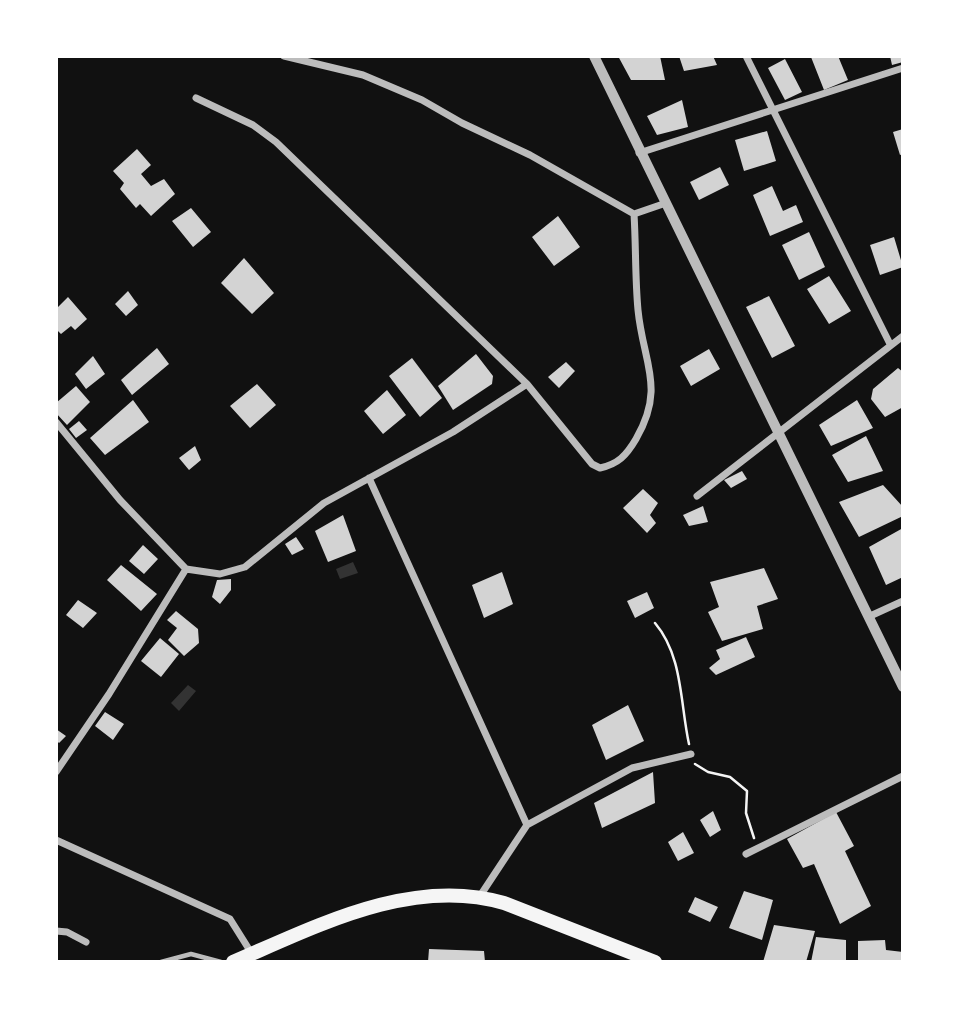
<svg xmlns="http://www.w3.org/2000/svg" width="959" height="1018" viewBox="0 0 959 1018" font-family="'DM Sans',sans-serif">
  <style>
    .water { fill: #333 }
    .building { fill: #d3d3d3 }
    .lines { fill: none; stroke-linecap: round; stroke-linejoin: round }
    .path { stroke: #f5f5f5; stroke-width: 2.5 }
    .service { stroke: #bcbcbc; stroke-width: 4.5 }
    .minor { stroke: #bcbcbc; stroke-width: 7 }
    .tertiary { stroke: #bcbcbc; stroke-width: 10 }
    .primary { stroke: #f5f5f5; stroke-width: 14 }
  </style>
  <rect width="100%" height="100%" fill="#111"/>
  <path class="water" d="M353 562 358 573 340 579 336 569Z
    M188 685 196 691 179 711 171 703Z"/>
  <path class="building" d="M618 56H660L665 80H631Z
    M679 56H713L717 65 684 71Z
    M815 56H838L848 80 824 90 811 57Z
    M890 56H903V62L892 65Z
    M785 59 802 92 785 100 768 68Z
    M682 100 688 127 657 135 647 116Z
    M903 129V154L900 155 893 132Z
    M767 131 776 161 744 171 735 140Z
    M137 149 151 165 141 174 151 186 164 179 175 194 151 216 140 204 136 208 120 189 124 183 113 171Z
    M720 167 729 185 699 200 690 182Z
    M772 186 783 211 796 205 803 222 770 236 753 195Z
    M191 208 211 232 193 247 172 221Z
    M558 216 580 247 554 266 532 237Z
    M809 232 825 267 799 280 782 245Z
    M894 237 903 267 880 275 870 245Z
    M244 258 274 293 252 314 221 283Z
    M829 276 851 311 829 324 807 289Z
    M128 291 138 305 126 316 115 304Z
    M769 296 795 346 772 358 746 307Z
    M68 297 87 319 75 330 71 326 61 334 56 329V309Z
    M157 348 169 364 132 395 121 380Z
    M709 349 720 369 691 386 680 366Z
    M476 354 493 376 492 384 453 410 438 386Z
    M93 356 105 374 86 389 75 374Z
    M412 358 442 398 420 417 389 376Z
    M566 362 575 371 559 388 548 377Z
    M898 368 903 372V407L885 417 871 399 873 389Z
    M257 384 276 405 250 428 230 406Z
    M76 386 90 402 67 425 56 413V403Z
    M387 390 406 415 383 434 364 411Z
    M133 400 149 422 105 455 90 438Z
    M857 400 873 428 831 446 819 425Z
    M79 421 87 430 76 438 69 429Z
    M866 436 883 471 848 482 832 455Z
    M195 446 201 460 189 470 179 458Z
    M742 471 747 479 731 488 724 480Z
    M883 485 903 507V516L859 537 839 502Z
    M643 489 658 503 650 515 656 523 647 533 623 508Z
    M703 506 708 522 689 526 683 515Z
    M343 515 356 551 328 562 315 531Z
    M903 528V577L886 585 869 547Z
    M296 537 304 549 292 555 285 544Z
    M143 545 158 559 144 574 129 561Z
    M121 565 157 594 141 611 107 580Z
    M764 568 778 599 757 606 763 629 722 641 708 612 719 607 710 582Z
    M502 572 513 604 484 618 472 585Z
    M231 579V590L220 604 212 597 217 580Z
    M647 592 654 608 635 618 627 601Z
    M78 600 97 613 83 628 66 615Z
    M176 611 198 629 199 643 184 656 168 640 177 628 167 620Z
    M746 637 755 657 716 675 709 668 720 659 716 650Z
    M160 638 179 654 161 677 141 661Z
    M628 705 644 741 606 760 592 725Z
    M105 712 124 724 113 740 95 726Z
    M56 729 66 736 59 743 56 740Z
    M653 772 655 803 602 828 594 803Z
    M713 811 721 830 710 837 700 820Z
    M836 812 854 846 845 851 871 906 840 924 814 864 803 868 787 839Z
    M683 832 694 853 678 861 668 842Z
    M744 891 773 900 762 940 729 928Z
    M695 897 718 907 710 922 688 912Z
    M774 925 815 931 806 962H763Z
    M816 937 846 940V962H811Z
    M885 940 886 950 903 952V962H858V941Z
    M429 949 484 951 485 962H428Z"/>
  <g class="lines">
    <path class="path" d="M655 623C683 656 680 703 689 744
      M695 764 708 772 730 777 747 791 746 813 754 838"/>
    <path class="service" d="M161 962 191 954 221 962"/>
    <path class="minor" d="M284 56 363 75 422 100 462 123 530 155 634 214 666 203
      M746 56 890 344
      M196 98 253 125 276 142 527 384 592 464 600 468C618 464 626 456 636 439 666 387 643 363 638 310 635 278 636 246 634 214
      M639 153 903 68
      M56 422 120 500 186 569
      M369 478 527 825 480 896
      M697 496 903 336
      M186 569 220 574 245 567 324 503 453 432 527 384
      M868 617 903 601
      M56 772 109 694 186 569
      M527 825 632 768 691 754
      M56 840 230 919 252 954
      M746 854 903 776
      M56 931 67 932 86 942"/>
    <path class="tertiary" d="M594 56 903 687"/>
    <path class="primary" d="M233 962C317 926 412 876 504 903L655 962"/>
  </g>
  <rect width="959" height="1018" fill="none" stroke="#ffffff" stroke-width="116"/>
</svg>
